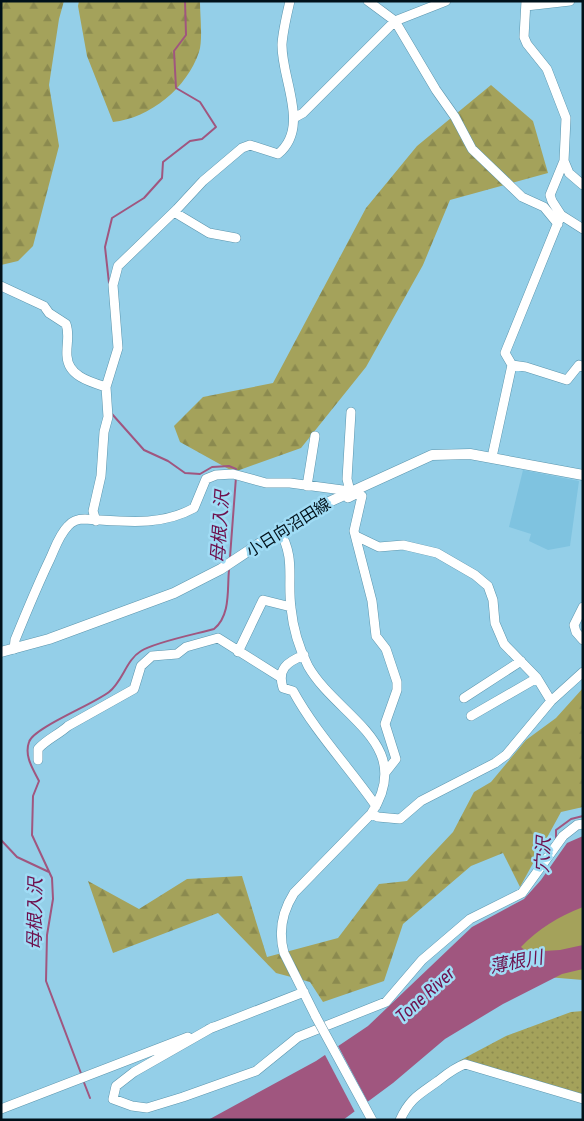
<svg xmlns="http://www.w3.org/2000/svg" width="584" height="1121" viewBox="0 0 584 1121" font-family="'Roboto Condensed','Noto Sans JP',sans-serif">
  <style>
    .built { fill: #7fc3e0 }
    .grass { fill: #a4a25b }
    .forest { fill: url(#forest-firs) }
    .park { fill: url(#park-dots) }
    .water { fill: #a0567f }
    .pier { fill: #94cfe8 }
    .lines { fill: none; stroke-linecap: round; stroke-linejoin: round }
    .stream { stroke: #a0567f; stroke-width: 2 }
    .minor-casing { stroke: #5b95ad; stroke-width: 10 }
    .major-casing { stroke: #5b95ad; stroke-width: 11 }
    .minor { stroke: #fff; stroke-width: 9 }
    .major { stroke: #fff; stroke-width: 10 }
    .minor-bridge-casing { stroke: #5b95ad; stroke-width: 10; stroke-linecap: butt }
    .minor-bridge { stroke: #fff; stroke-width: 9 }
    .labels { text-anchor: middle; stroke-width: 5; stroke-linejoin: round; paint-order: stroke }
    .street-label { font-size: 16px; fill: #00111a; stroke: #a0dcf5 }
    .water-label { font-size: 18px; font-style: italic; fill: #6e104d; stroke: #a0dcf5 }
  </style>
  <defs>
    <pattern id="forest-firs" width="22" height="20" patternUnits="userSpaceOnUse" patternTransform="scale(1.25)"><rect width="22" height="20" fill="#a4a25b"/><path d="M5 1l3.5 6h-7zM16 11l3.5 6h-7z" fill="#8b8a4f"/></pattern>
    <pattern id="park-dots" width="8" height="8" patternUnits="userSpaceOnUse" patternTransform="scale(1.25)"><rect width="8" height="8" fill="#a4a25b"/><path d="M2 2h.1M6 6h.1" fill="none" stroke="#8b8a4f" stroke-width="1.8" stroke-linecap="round"/></pattern>
  </defs>
  <rect width="100%" height="100%" fill="#94cfe8"/>
  <path class="built" d="M523 470 579 481 570 546 548 550 529 541 531 534 509 527Z"/>
  <path class="grass" d="M583 870V980L451 969Z"/>
  <path class="forest" d="M1 1H64L59 19 49 85 59 146 33 246 18 261 1 265Z
    M79 1H200C200 15 203 40 199 52 187 88 150 118 113 122L87 56 78 6Z
    M491 85 533 121 548 173 450 200 423 265 366 367 301 448 234 472 180 442 174 426 203 397 273 383 366 208 417 146Z
    M583 688V807L561 812 520 887 503 853 471 866 403 924 384 981 323 1002 310 982 276 973 218 913 113 953 88 881 139 909 187 879 242 876 267 957 338 938 379 884 407 881 453 832 474 792 491 782 526 740 556 718Z"/>
  <path class="park" d="M583 1011V1097L489 1068 459 1061 506 1036 571 1012Z"/>
  <path class="water" d="M583 836V907C558 917 539 928 521 947L527 952 560 950 583 945V969L562 974 503 1004 445 1039 393 1083 343 1120H208L316 1061 368 1026 472 927 524 899 541 880 567 843Z"/>
  <path class="pier" d="M337 1044 369 1104 356 1114 324 1053Z"/>
  <g class="lines">
    <path class="stream" d="M109 283 105 247 112 218 144 198 162 178 163 162 190 141 202 139 216 127 200 102 176 88 174 51 186 35 185 1
      M112 414 144 450 168 461 185 473 200 474 212 467 229 466 236 469V473
      M230 557 236 477
      M1 840 17 857 49 872
      M556 840V830L571 819 583 816
      M82 1076 46 981 47 935 53 899 52 878 32 835 33 796 39 781C33 769 24 756 29 742 33 728 94 704 109 692 123 681 126 660 141 651 155 642 196 634 214 629 231 615 227 589 229 570
      M83 1080 90 1098"/>
    <defs>
      <path id="minor" d="M368 1 395 21 436 90 455 117 472 149 522 197 544 207 558 224
        M526 6 570 1
        M294 118 303 113 395 21 446 1
        M564 161 569 173 583 185
        M174 212 209 233 236 238
        M561 215 583 229
        M1 286 44 306 49 313 66 324C70 335 66 345 67 356 68 376 90 382 106 387
        M512 365 526 367 567 380 579 365 583 367
        M492 457 512 365 505 353 507 348 561 215 552 201 550 195 564 161 566 118 547 69 527 44 524 37 526 1
        M307 486 315 436
        M348 498 358 493 362 496 354 531 372 601 376 636 386 649 397 682V690L385 724 396 759 385 773
        M96 521 93 511 101 476 104 432 108 417 106 387 118 348 113 285 118 266 177 209 203 181 242 148 250 145 278 154C311 127 281 79 282 44 283 30 287 14 290 1
        M279 530C296 558 287 578 291 608 293 628 299 648 308 666 337 717 417 744 371 814L294 893C282 912 278 931 284 953L316 1017
        M356 536 379 547 403 545 437 553 475 575 488 586 493 600 495 623 504 644 537 678 551 701
        M583 607 574 625 576 632 583 640
        M14 649 15 640C26 613 37 586 50 559 55 548 59 535 68 526 72 521 79 519 85 519 122 521 160 527 194 508L206 479 216 475 233 474 266 483H290L350 491 347 479 351 412
        M238 652 263 600 291 607
        M304 655C287 662 277 669 283 688L293 691C316 733 349 767 376 806
        M464 698 521 661
        M471 716 537 678
        M38 760V749C47 739 58 735 68 726L134 689 141 666 152 656 177 654 186 647 218 638 280 677
        M371 814 378 817 400 819 421 801 495 763 506 755 551 701 583 672
        M213 1027 134 1072 116 1086 113 1099 132 1106 147 1108 183 1097 256 1071 298 1037 386 1002 422 960 470 919 522 893 563 836 577 825 583 824
        M209 1029 304 992
        M1 1109 188 1037
        M400 1120C410 1098 420 1094 438 1081 447 1074 454 1068 465 1064L583 1099"/>
      <path id="major" d="M1 652 49 639 174 593 221 569 307 512 432 455 470 454 583 475"/>
    </defs>
    <use href="#minor" class="minor-casing"/>
    <use href="#major" class="major-casing"/>
    <use href="#minor" class="minor"/>
    <use href="#major" class="major"/>
    <defs>
      <path id="minor-bridge" d="M316 1017 372 1120"/>
    </defs>
    <use href="#minor-bridge" class="minor-bridge-casing"/>
    <use href="#minor-bridge" class="minor-bridge"/>
  </g>
  <g class="labels">
    <g class="street-label">
      <text transform="translate(288 527) rotate(-32)" y="6">小日向沼田線</text>
    </g>
    <g class="water-label">
      <text transform="translate(220 527) rotate(-86)" y="6">母根入沢</text>
      <text transform="translate(543 855) rotate(-87)" y="6">穴沢</text>
      <text transform="translate(35 914) rotate(-89)" y="6">母根入沢</text>
      <text transform="translate(516 962) rotate(-11)" y="6">薄根川</text>
      <text transform="translate(425 995) rotate(-42)" y="6">Tone River</text>
    </g>
  </g>
  <rect width="584" height="1121" fill="none" stroke="#00111a" stroke-width="5"/>
</svg>
